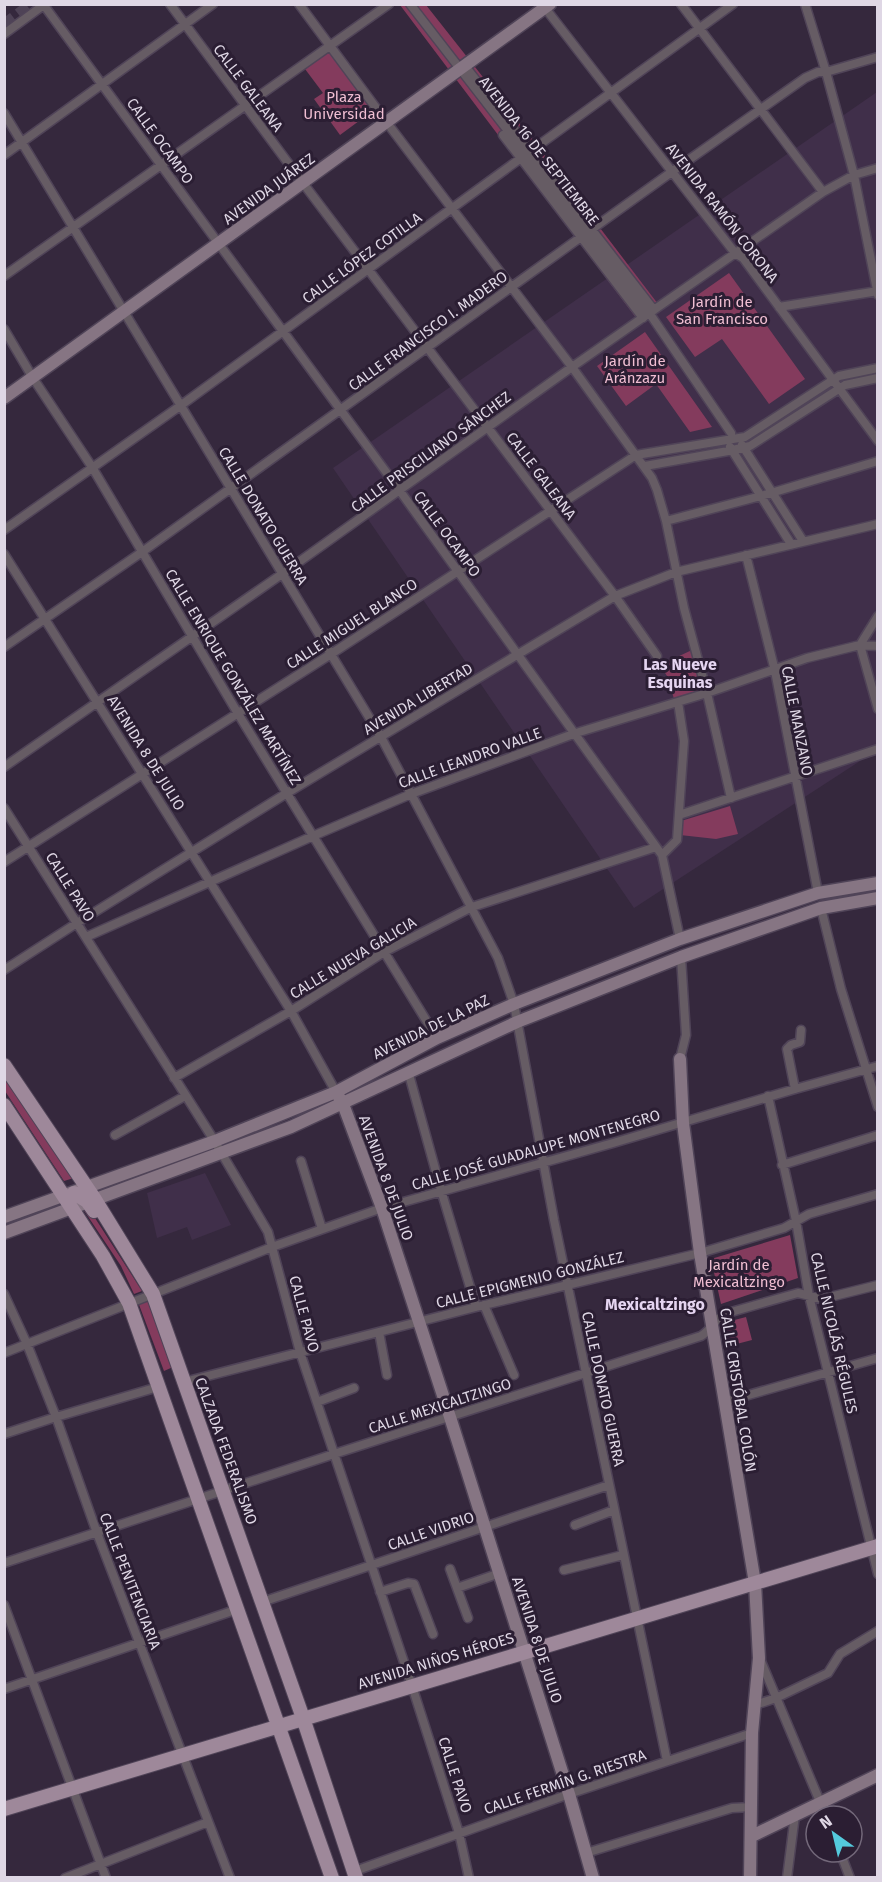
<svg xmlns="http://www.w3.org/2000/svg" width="882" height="1882" viewBox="0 0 882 1882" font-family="'Fira Sans',sans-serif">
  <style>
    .built { fill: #402f4a }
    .green { fill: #843b5d }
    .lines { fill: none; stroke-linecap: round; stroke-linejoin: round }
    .secondary-tunnel { stroke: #4e4256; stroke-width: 12; stroke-dasharray: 12 6; stroke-linecap: butt }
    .street-casing { stroke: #504458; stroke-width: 11 }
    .secondary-casing { stroke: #504458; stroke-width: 15 }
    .primary-casing { stroke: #504458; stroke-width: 16 }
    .street { stroke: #665c64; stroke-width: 8 }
    .secondary { stroke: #867583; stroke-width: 12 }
    .primary { stroke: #9e889a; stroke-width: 14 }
    .labels { text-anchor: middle; stroke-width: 6; stroke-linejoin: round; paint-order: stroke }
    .street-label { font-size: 15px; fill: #dfd7e5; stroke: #2b1e33 }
    .park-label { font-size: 15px; fill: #f0bed2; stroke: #2b1e33 }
    .neighbourhood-label { font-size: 16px; font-weight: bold; fill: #e5d5f1; stroke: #2b1e33 }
  </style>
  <rect width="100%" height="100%" fill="#35283d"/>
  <path class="built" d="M877 92V750L634 908 333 468Z
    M205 1173 231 1225 192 1240 187 1227 157 1238 147 1193Z"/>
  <path class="green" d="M400 5H426L536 144 658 304 637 319Z
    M330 51 374 110 340 135 314 99 323 93 305 69Z
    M729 273 805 379 769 404 722 339 695 357 666 317Z
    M645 332 712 427 690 432 656 384 626 406 597 366Z
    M692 650 702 689 674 699 667 676 660 665Z
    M730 806 738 834 716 839 680 835 681 821Z
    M4 1072 74 1178 64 1181 5 1091Z
    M86 1204 142 1291 134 1294 121 1266 81 1206Z
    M790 1235 798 1278 721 1304 711 1259Z
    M147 1299 173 1367 164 1371 138 1302Z
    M746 1317 752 1340 725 1347 719 1324Z"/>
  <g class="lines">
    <path class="secondary-tunnel" d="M4 25 32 4"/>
    <defs>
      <path id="street" d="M43 4 400 491 662 855
        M170 4 303 183 615 596 657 656
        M299 4 379 112
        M410 4 652 317 731 433
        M542 4 735 253 743 258 878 441
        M681 4 823 192
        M805 4 826 72 854 175 878 295
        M4 34 45 4
        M465 66 654 310
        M4 113 381 737 498 958 514 1004 554 1220 667 1761
        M391 128 572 367 652 478 657 490 666 521 684 608 707 693 731 798
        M503 135 643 318
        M4 155 213 4
        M4 276 389 4
        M779 307 878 291
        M4 329 33 378 92 467 237 712 437 1038
        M742 445 803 541
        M730 447 791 544
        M645 466 728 451 750 446 845 385 878 378
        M666 521 761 496 878 461
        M4 530 180 406 733 4
        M4 554 291 1011 336 1092
        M746 555 775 671 818 893
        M860 645 878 709
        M860 645 878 616
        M4 647 142 552 673 171 805 78 818 72H826L878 57
        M678 702 684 741 677 840 662 855 680 939
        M4 767 282 574 572 367 823 192 854 175 878 168
        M4 808 212 1137 268 1232 300 1352 412 1686 459 1833 469 1878
        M679 815 878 749
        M4 862 331 654 636 455 745 437 839 376 878 368
        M821 908 841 989 878 1107
        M86 937 313 836 411 794 576 733 707 693 807 658 860 645 878 646
        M4 970 77 923 287 793 615 596 676 572 878 524
        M680 1059 686 1035 681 957
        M408 1071 441 1190 476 1307
        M174 1078 291 1011 384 952 472 907 656 847
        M795 1089 787 1049 791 1045 800 1042 801 1030
        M768 1096 796 1221 809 1296 878 1574
        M115 1135 185 1096
        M301 1161 322 1229
        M782 1165 878 1135
        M4 1294 27 1344 56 1417 97 1533 230 1878
        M484 1305 514 1375
        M379 1332 387 1375
        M4 1353 272 1247 382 1208 613 1143 795 1089 878 1066
        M184 1382 476 1307 700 1253 784 1228 809 1214 878 1194
        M317 1402 354 1388
        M724 1402 878 1358
        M4 1434 56 1417 158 1387
        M575 1525 614 1510
        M4 1563 334 1454 701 1336C711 1330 715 1320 724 1314L798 1293 822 1299 878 1285
        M450 1569 468 1618
        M564 1570 623 1555
        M457 1588 500 1573
        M380 1592 408 1583 414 1584 433 1634
        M262 1602 609 1485
        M4 1605 106 1878
        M760 1659 826 1816
        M4 1689 238 1609
        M755 1705 776 1698 828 1673 840 1654 878 1631
        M840 1852 850 1878
        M586 1853 732 1808 752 1807
        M355 1871 569 1794 752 1733
        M65 1878 208 1822
        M787 1878 795 1815"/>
      <path id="secondary" d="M4 398 550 4
        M680 1059 683 1123 700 1253 755 1583 759 1658 752 1733 750 1878
        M339 1097 343 1104 382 1208 450 1417 569 1794 593 1878
        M4 1217 215 1141 336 1092 437 1038 514 1004 680 939 818 893 878 883
        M4 1233 291 1127 517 1022 681 957 821 908 878 898
        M752 1836 878 1775"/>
      <path id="primary" d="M4 1065 94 1198 153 1294 303 1718 356 1878
        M4 1105 103 1256 129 1303 332 1878
        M74 1193 87 1201 94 1211
        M4 1809 878 1546"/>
    </defs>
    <use href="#street" class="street-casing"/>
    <use href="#secondary" class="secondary-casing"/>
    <use href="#primary" class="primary-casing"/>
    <use href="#street" class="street"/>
    <use href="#secondary" class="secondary"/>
    <use href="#primary" class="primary"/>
  </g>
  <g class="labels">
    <g class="street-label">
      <text transform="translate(248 88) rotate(53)" y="5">CALLE GALEANA</text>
      <text transform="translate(160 141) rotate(54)" y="5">CALLE OCAMPO</text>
      <text transform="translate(539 151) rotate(52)" y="5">AVENIDA 16 DE SEPTIEMBRE</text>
      <text transform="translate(269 189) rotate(-36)" y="5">AVENIDA JUÁREZ</text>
      <text transform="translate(722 213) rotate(52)" y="5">AVENIDA RAMÓN CORONA</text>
      <text transform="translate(362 258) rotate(-36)" y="5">CALLE LÓPEZ COTILLA</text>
      <text transform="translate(428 331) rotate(-36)" y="5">CALLE FRANCISCO I. MADERO</text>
      <text transform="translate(431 452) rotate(-36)" y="5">CALLE PRISCILIANO SÁNCHEZ</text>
      <text transform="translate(541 476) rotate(53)" y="5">CALLE GALEANA</text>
      <text transform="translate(263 516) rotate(59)" y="5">CALLE DONATO GUERRA</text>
      <text transform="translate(447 534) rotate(54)" y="5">CALLE OCAMPO</text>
      <text transform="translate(352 624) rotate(-33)" y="5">CALLE MIGUEL BLANCO</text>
      <text transform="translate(233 677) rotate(59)" y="5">CALLE ENRIQUE GONZÁLEZ MARTÍNEZ</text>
      <text transform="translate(418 699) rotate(-31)" y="5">AVENIDA LIBERTAD</text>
      <text transform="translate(797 721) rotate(79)" y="5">CALLE MANZANO</text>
      <text transform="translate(146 753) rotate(58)" y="5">AVENIDA 8 DE JULIO</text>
      <text transform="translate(470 758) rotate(-20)" y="5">CALLE LEANDRO VALLE</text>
      <text transform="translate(70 887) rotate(58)" y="5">CALLE PAVO</text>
      <text transform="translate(353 958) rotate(-31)" y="5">CALLE NUEVA GALICIA</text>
      <text transform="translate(431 1027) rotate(-26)" y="5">AVENIDA DE LA PAZ</text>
      <text transform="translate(536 1150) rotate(-16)" y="5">CALLE JOSÉ GUADALUPE MONTENEGRO</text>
      <text transform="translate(386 1178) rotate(70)" y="5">AVENIDA 8 DE JULIO</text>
      <text transform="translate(530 1280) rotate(-14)" y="5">CALLE EPIGMENIO GONZÁLEZ</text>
      <text transform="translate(304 1314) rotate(75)" y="5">CALLE PAVO</text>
      <text transform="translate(834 1333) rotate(77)" y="5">CALLE NICOLÁS RÉGULES</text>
      <text transform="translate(603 1389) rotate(78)" y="5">CALLE DONATO GUERRA</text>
      <text transform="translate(738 1390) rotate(81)" y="5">CALLE CRISTÓBAL COLÓN</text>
      <text transform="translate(440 1406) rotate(-18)" y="5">CALLE MEXICALTZINGO</text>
      <text transform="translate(226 1451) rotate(70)" y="5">CALZADA FEDERALISMO</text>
      <text transform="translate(431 1531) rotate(-19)" y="5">CALLE VIDRIO</text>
      <text transform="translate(130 1581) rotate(69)" y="5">CALLE PENITENCIARIA</text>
      <text transform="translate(537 1640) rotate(72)" y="5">AVENIDA 8 DE JULIO</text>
      <text transform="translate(436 1661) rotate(-17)" y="5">AVENIDA NIÑOS HÉROES</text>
      <text transform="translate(455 1775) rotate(72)" y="5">CALLE PAVO</text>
      <text transform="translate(565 1782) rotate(-19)" y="5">CALLE FERMÍN G. RIESTRA</text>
    </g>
    <g class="park-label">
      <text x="344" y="102">Plaza<tspan x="344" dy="17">Universidad</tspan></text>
      <text x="722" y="307">Jardín de<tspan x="722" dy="17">San Francisco</tspan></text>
      <text x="635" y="366">Jardín de<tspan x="635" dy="17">Aránzazu</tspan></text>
      <text x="739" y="1270">Jardín de<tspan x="739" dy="17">Mexicaltzingo</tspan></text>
    </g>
    <g class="neighbourhood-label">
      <text x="680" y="670">Las Nueve<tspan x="680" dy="18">Esquinas</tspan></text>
      <text x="655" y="1310">Mexicaltzingo</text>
    </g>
  </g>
  <rect width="882" height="1882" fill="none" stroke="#dfd7e5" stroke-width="12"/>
  <g transform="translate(834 1834) rotate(326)"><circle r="28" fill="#2b1e33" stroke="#73687a" stroke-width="1.5"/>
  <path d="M0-4.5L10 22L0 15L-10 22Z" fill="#54cadd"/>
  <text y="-9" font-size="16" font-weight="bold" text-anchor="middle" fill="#dfd7e5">N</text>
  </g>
</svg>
